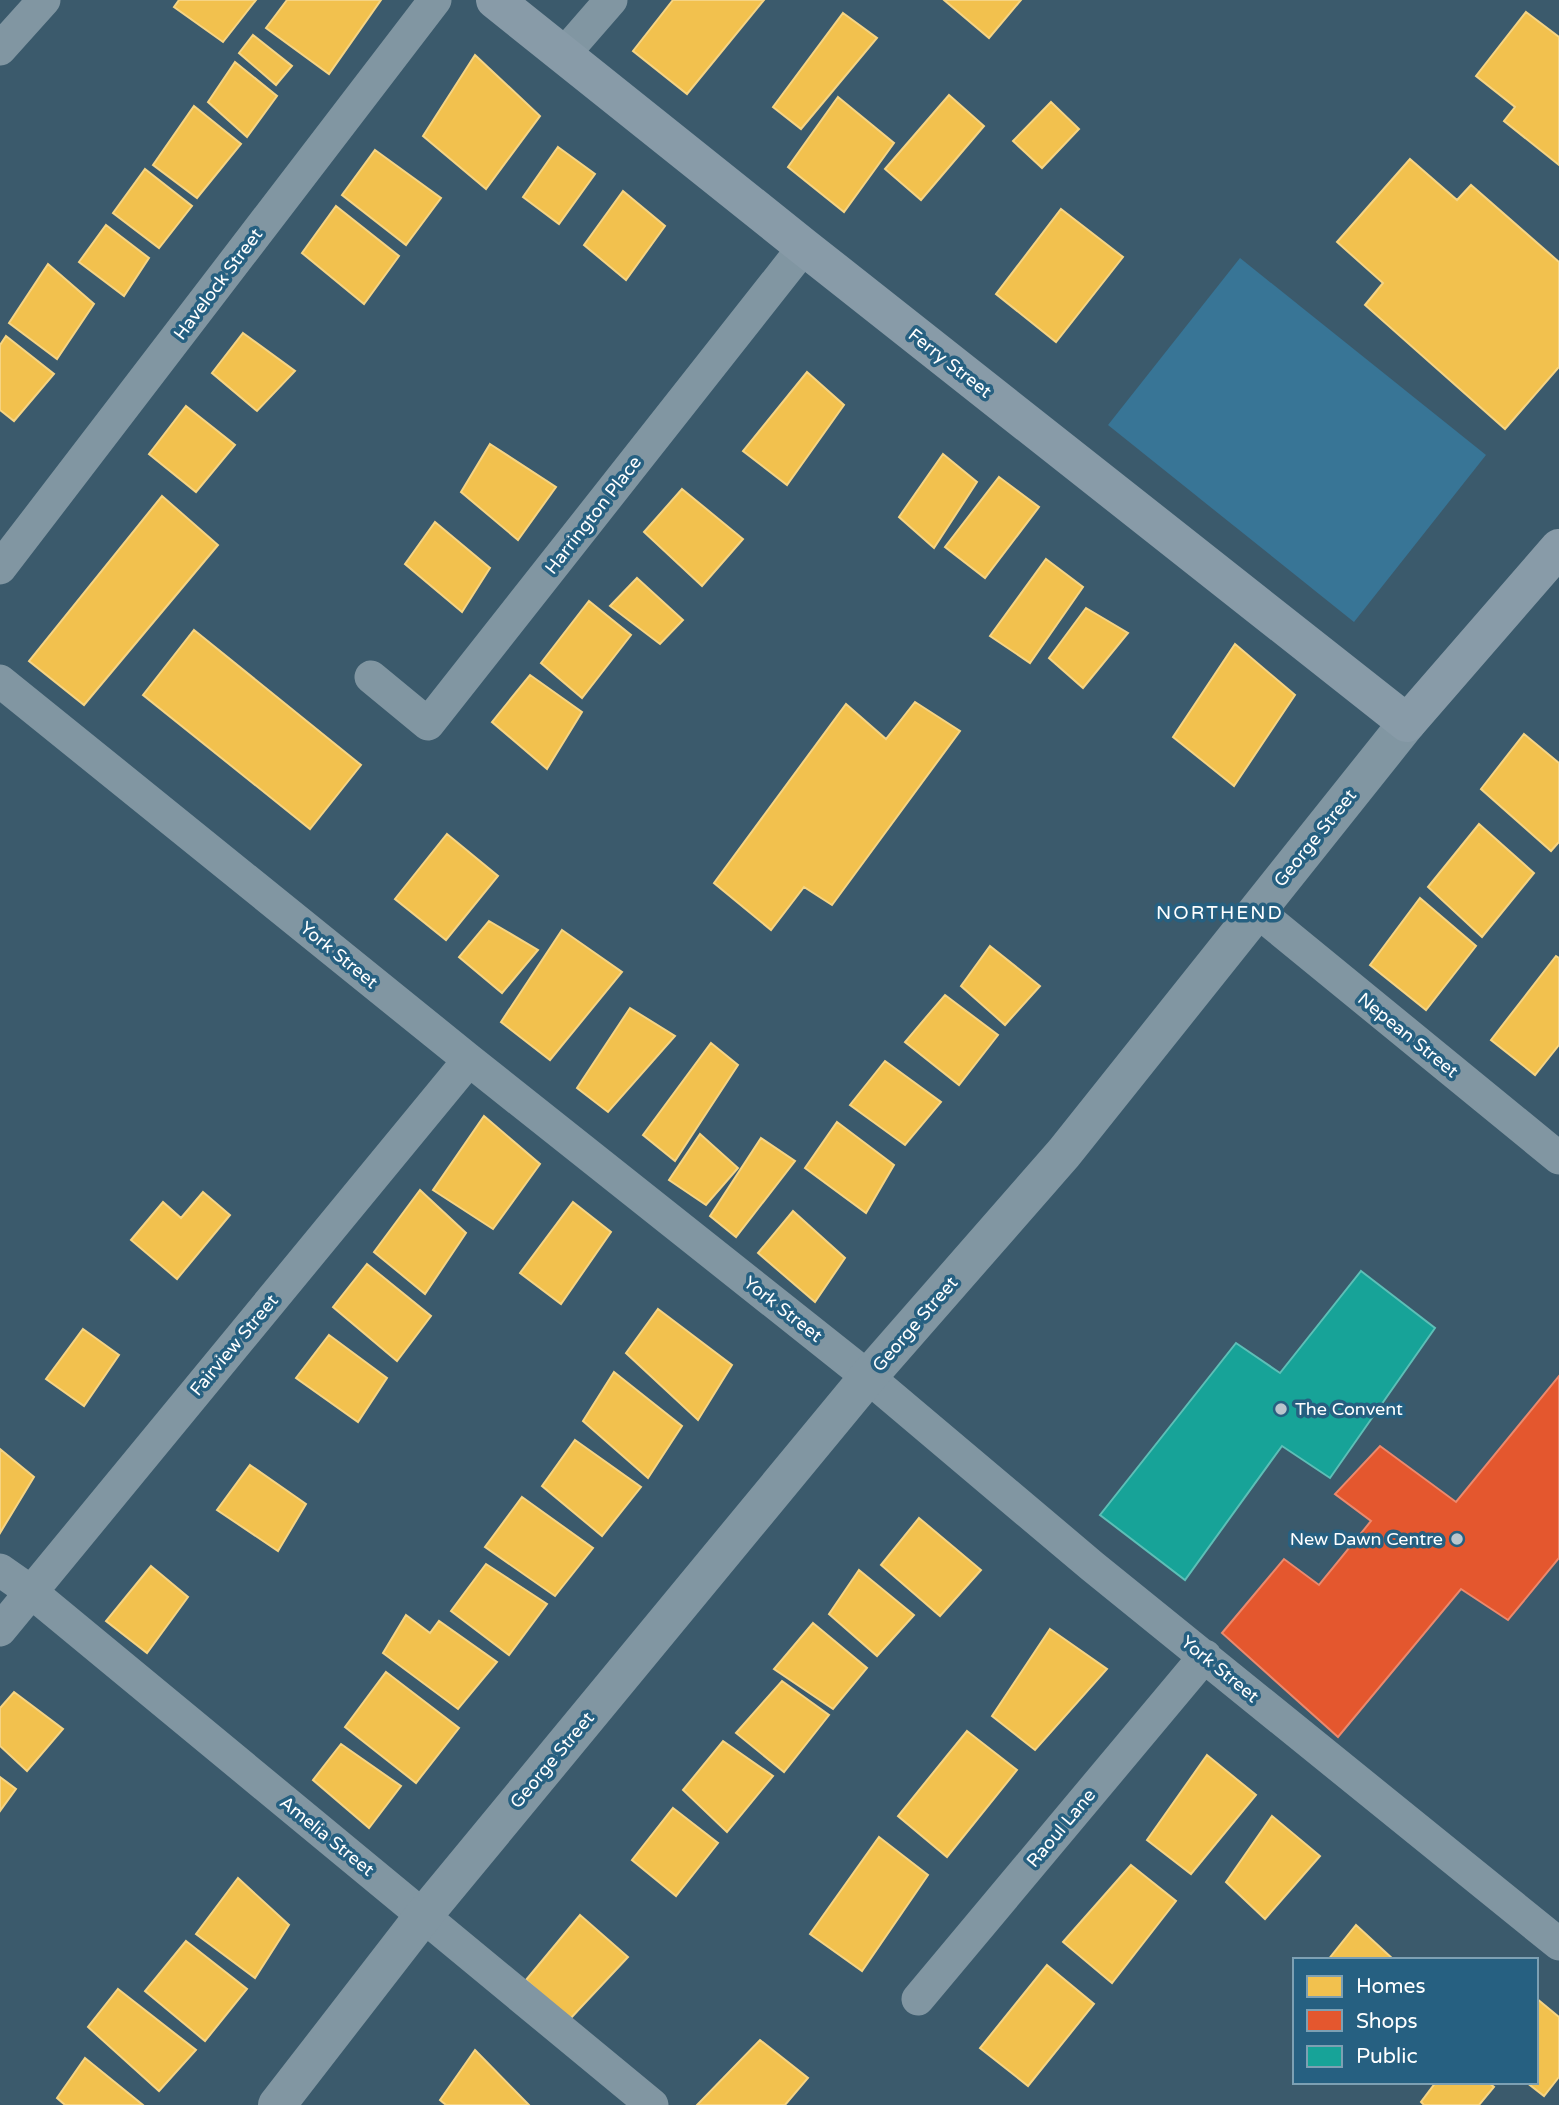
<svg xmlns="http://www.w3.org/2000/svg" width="1559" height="2105" viewBox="0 0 1559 2105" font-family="'Varela Round',sans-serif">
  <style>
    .green { fill: #387596 }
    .homes { fill: #f2c14e; stroke: #f6d483; stroke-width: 2 }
    .shops { fill: #e4572e; stroke: #ec896d; stroke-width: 2 }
    .public { fill: #17a398; stroke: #5dbfb7; stroke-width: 2 }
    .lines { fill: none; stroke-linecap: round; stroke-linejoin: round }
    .minor { stroke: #8196a2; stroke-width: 33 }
    .tertiary { stroke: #8196a2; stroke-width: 38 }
    .secondary { stroke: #889ba8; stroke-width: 38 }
    .poi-dot { fill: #bac5cc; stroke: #266081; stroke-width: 2.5 }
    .labels { text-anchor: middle; stroke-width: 7; stroke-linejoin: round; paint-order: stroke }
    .street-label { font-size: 18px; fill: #fff; stroke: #266081 }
    .poi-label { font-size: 18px; fill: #fff; stroke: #266081; text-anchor: start }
    .neighbourhood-label { font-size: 19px; letter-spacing: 2px; fill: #fff; stroke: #266081 }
  </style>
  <rect width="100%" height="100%" fill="#3b5a6c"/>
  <path class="green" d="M1240 258 1486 455 1354 622 1108 425Z"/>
  <path class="homes" d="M179 0H256L223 42 174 7Z
    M287 0H381L329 74 266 28Z
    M673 0H764L687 94 633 51Z
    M944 0H1021L989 38Z
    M1526 12 1559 37V165L1504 121 1515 107 1476 76Z
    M843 13 877 38 801 129 773 107Z
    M253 35 292 66 276 85 239 53Z
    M475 55 540 116 486 189 423 136Z
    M235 62 277 96 247 137 208 102Z
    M949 95 984 126 921 200 885 169Z
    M838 97 894 143 844 212 788 167Z
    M1051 102 1079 129 1042 168 1013 141Z
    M194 106 241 144 197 198 153 165Z
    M558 147 595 174 559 224 523 197Z
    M375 150 441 198 406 245 342 195Z
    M1410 159 1457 200 1471 185 1559 262V367L1505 429 1365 305 1383 283 1337 242Z
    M145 169 192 206 159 248 113 213Z
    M623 191 665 226 626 280 584 245Z
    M336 206 399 256 364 304 302 253Z
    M1061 209 1123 257 1056 342 996 294Z
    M106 225 149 258 124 296 79 262Z
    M48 264 94 304 57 359 9 323Z
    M243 333 295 371 257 411 212 373Z
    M6 336 54 374 14 421 0 410V345Z
    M807 372 844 405 787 485 743 451Z
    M186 406 235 445 196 492 149 454Z
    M490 444 556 487 518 540 461 492Z
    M943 454 977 482 934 548 899 517Z
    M999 477 1039 507 985 578 945 547Z
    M682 489 743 539 702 586 644 532Z
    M162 496 218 545 84 705 29 661Z
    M435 522 490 568 462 612 405 564Z
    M1046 559 1083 587 1030 663 990 636Z
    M637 578 683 620 660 644 610 606Z
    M589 601 631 635 582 698 541 663Z
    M1086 608 1128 633 1083 688 1049 658Z
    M194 630 361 765 310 829 143 695Z
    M1235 644 1295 695 1234 786 1173 737Z
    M530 675 582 712 547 769 492 722Z
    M915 702 960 731 832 905 804 887 771 930 714 883 846 704 886 739Z
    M1524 734 1559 763V842L1551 851 1481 789Z
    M1479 824 1534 873 1482 937 1428 887Z
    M447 834 498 876 446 940 395 899Z
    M1420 898 1476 946 1426 1010 1370 965Z
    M489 921 538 950 502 993 459 957Z
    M562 930 622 972 550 1060 501 1022Z
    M990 946 1040 986 1005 1025 961 986Z
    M1556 956 1559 958V1045L1535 1075 1491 1040Z
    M945 995 998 1035 959 1085 905 1042Z
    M630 1008 675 1036 608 1112 577 1088Z
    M711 1043 738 1065 675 1161 643 1135Z
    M885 1061 941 1102 905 1145 850 1105Z
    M484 1116 540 1164 493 1229 433 1190Z
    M837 1122 894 1165 866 1213 805 1168Z
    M700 1134 738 1168 706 1205 669 1180Z
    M761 1138 795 1161 736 1237 710 1216Z
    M420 1190 466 1233 425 1294 374 1252Z
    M203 1192 230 1215 177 1279 131 1240 163 1202 181 1218Z
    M573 1202 611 1232 561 1304 520 1273Z
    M793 1211 845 1258 815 1302 758 1253Z
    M367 1264 431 1316 397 1361 333 1307Z
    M658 1309 732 1365 698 1420 626 1353Z
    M83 1329 119 1355 84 1406 46 1379Z
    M329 1335 387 1378 358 1422 296 1378Z
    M614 1372 682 1426 648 1478 583 1421Z
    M575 1440 641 1487 602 1536 542 1486Z
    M0 1449 34 1477 0 1533Z
    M250 1465 306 1504 278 1551 217 1510Z
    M522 1497 593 1548 555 1596 485 1547Z
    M919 1518 981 1570 940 1616 881 1565Z
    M486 1564 547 1604 509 1655 451 1611Z
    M151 1566 188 1597 147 1653 106 1621Z
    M859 1570 914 1615 877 1656 829 1614Z
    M406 1615 430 1633 439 1621 497 1662 458 1709 383 1653Z
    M813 1623 867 1668 833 1709 774 1669Z
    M1050 1629 1107 1669 1035 1750 992 1716Z
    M386 1672 459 1728 416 1783 345 1727Z
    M782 1681 829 1715 784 1772 736 1733Z
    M14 1692 63 1729 27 1771 0 1746V1708Z
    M967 1731 1017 1770 947 1857 898 1816Z
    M723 1741 773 1776 727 1832 683 1790Z
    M341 1744 401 1786 369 1828 313 1780Z
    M1207 1755 1256 1795 1191 1874 1147 1840Z
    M0 1777 16 1789 0 1811Z
    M673 1808 718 1843 676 1896 632 1860Z
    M1272 1816 1320 1856 1265 1919 1226 1882Z
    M879 1837 928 1875 862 1971 810 1934Z
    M1131 1865 1176 1901 1112 1983 1063 1942Z
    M238 1878 289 1925 255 1978 196 1934Z
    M580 1915 628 1957 569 2020 526 1980Z
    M1356 1925 1394 1960H1328Z
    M186 1941 247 1989 205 2041 145 1991Z
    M1047 1965 1094 2004 1028 2086 980 2048Z
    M118 1989 196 2050 159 2091 88 2027Z
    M1536 1998 1559 2017V2077L1544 2096 1526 2082H1536Z
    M760 2040 808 2078 785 2105H697Z
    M475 2050 529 2105H446L440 2100Z
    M85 2058 143 2105H65L57 2098Z
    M1436 2082H1488L1494 2087 1479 2105H1424L1421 2102Z"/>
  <path class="shops" d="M1559 1376V1558L1508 1620 1461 1589 1338 1737 1222 1633 1284 1559 1319 1585 1371 1521 1335 1494 1380 1446 1456 1502Z"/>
  <path class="public" d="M1361 1271 1435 1328 1330 1478 1282 1446 1185 1580 1100 1515 1236 1343 1280 1373Z"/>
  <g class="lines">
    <path class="minor" d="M0 49 44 0
      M564 54 611 0
      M0 568 435 0
      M371 677 428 724 804 247
      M0 681 469 1060 868 1377 1092 1566 1559 1944
      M1257 911 1559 1158
      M0 1570 30 1591 652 2105
      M0 1630 469 1060
      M918 1999 1205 1656"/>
    <path class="tertiary" d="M277 2105 424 1915 868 1377 1064 1153 1407 723"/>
    <path class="secondary" d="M495 0 804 247 1407 723 1559 548"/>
  </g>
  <g class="poi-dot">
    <circle cx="1281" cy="1409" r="7"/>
    <circle cx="1457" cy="1539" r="7"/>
  </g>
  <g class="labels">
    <g class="street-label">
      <text transform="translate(218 284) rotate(-53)" y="6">Havelock Street</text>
      <text transform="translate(950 363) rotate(38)" y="6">Ferry Street</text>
      <text transform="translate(593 515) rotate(-52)" y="6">Harrington Place</text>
      <text transform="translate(1315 838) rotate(-51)" y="6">George Street</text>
      <text transform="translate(339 955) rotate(39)" y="6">York Street</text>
      <text transform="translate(1408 1035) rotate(39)" y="6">Nepean Street</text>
      <text transform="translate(783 1309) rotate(38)" y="6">York Street</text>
      <text transform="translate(915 1324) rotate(-49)" y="6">George Street</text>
      <text transform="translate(234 1345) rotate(-50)" y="6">Fairview Street</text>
      <text transform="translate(1220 1669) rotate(39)" y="6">York Street</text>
      <text transform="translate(552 1760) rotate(-50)" y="6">George Street</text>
      <text transform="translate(1061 1828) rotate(-50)" y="6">Raoul Lane</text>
      <text transform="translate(327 1836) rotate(39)" y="6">Amelia Street</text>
    </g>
    <g class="poi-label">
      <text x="1295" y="1415">The Convent</text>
      <text x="1443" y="1545" text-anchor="end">New Dawn Centre</text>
    </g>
    <g class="neighbourhood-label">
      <text x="1220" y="919">NORTHEND</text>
    </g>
  </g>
  <rect x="1293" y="1958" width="245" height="126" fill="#266081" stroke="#7da0b3" stroke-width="2"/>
  <rect x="1307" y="1976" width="35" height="21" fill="#f2c14e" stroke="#7da0b3" stroke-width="2"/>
  <text x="1356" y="1993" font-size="21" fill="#ffffff">Homes</text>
  <rect x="1307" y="2010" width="35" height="21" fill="#e4572e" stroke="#7da0b3" stroke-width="2"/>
  <text x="1356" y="2028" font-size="21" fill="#ffffff">Shops</text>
  <rect x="1307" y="2046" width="35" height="21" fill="#17a398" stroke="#7da0b3" stroke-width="2"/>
  <text x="1356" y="2063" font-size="21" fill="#ffffff">Public</text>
</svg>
